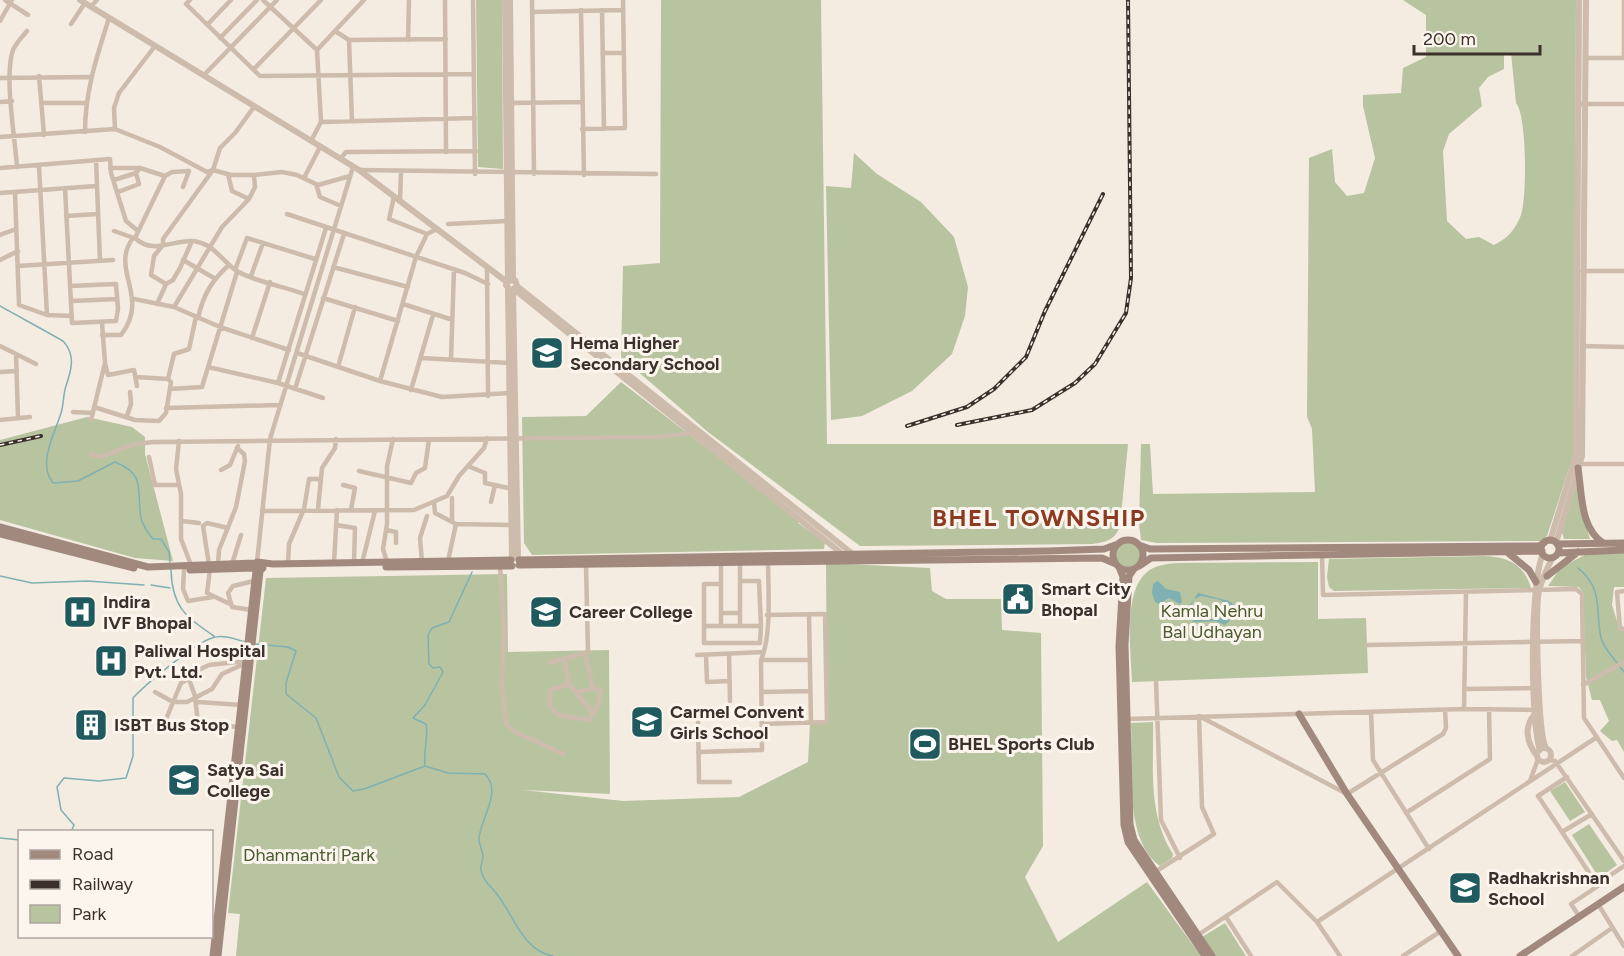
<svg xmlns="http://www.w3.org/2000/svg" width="1624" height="956" viewBox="0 0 1624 956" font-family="Figtree,sans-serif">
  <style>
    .green { fill: #b8c4a0; fill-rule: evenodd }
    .water { fill: #7fb0b2; fill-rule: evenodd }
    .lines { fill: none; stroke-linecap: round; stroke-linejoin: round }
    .stream { stroke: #7fb0b2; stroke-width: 1.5 }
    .minor { stroke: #cdbbac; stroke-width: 4.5 }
    .tertiary { stroke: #cdbbac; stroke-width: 6 }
    .secondary { stroke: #a18a7d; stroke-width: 7 }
    .rail-casing { stroke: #3b302b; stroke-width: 4 }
    .rail { stroke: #fbf5ee; stroke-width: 1.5; stroke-dasharray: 4.5; stroke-linecap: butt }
    .labels { text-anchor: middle; stroke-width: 6; stroke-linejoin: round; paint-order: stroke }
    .poi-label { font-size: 18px; font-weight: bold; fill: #3b302b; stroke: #fbf5ee; text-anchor: start }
    .park-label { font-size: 18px; fill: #4a5a2e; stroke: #fbf5ee }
    .district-label { font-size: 24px; font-weight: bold; letter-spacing: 1.5px; fill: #8c3b22; stroke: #fbf5ee }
  </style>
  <rect width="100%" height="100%" fill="#f4ebe1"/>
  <path class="green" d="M476 0H502L503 169 478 167Z
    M661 0H821L827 444H1128L1120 526C1115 540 1107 542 1093 544L860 546 708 432 621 357 623 266 660 263Z
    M1403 0H1576L1574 453 1547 536 1541 541 1157 543 1141 540 1139 524 1141 444H1150L1153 494 1315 492 1312 429 1307 417 1309 158 1332 149 1335 182 1347 196 1364 193 1375 158 1363 106V95L1401 93 1403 68 1426 57V15ZM1511 53 1516 103C1527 115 1527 198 1521 215 1515 230 1508 238 1494 245L1479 237 1466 239 1447 221 1443 151 1449 134 1482 106 1479 88 1488 77 1504 69V54Z
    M854 153 877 174 921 202 954 237 968 287 965 316 952 354 912 391 862 416 831 420 826 186 851 188Z
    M621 382 799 519 798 523 825 542 824 549 532 555 524 543 522 417 586 416Z
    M87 417 132 427 145 437V454L173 561 135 558 0 520V440Z
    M1575 485H1578L1581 507 1590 539H1564L1562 533Z
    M1116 555a12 12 0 1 1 24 0a12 12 0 1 1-24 0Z
    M1589 553H1624V587H1614L1612 605 1618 624 1624 627V752L1617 740 1612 741 1600 731 1609 721 1600 700H1592L1586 677 1583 593 1579 587 1548 586 1561 567Z
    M1484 556C1508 557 1524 564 1531 588L1334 591 1329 587 1327 577 1329 559Z
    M1318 562V619L1366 618 1368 673 1132 682C1131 653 1123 593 1146 573 1154 565 1167 564 1177 563Z
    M826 563 930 568 932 591 946 599H1001L1002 630 1041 633 1043 846 1025 877 1058 942 1147 882 1201 956H236L240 914 228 913 266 578 507 574 508 652 609 650 610 794 523 790 623 801 739 797 808 762 810 724H827Z
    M1153 722C1154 768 1147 813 1173 854L1172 858 1160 866C1123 840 1133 764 1131 723Z
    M1565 782 1585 812 1570 821 1550 791Z
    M1589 824 1617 865 1599 878 1572 835Z
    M1225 923 1246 956H1215L1202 937Z"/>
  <path class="water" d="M1158 581 1166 589 1180 592 1182 602 1180 604 1169 598 1159 604 1155 602 1152 593 1153 584Z
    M1198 593 1229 601 1240 610 1225 625 1216 621 1194 622 1180 607 1190 605ZM1201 596 1221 600 1227 608C1220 619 1204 623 1192 617L1190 609 1194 599Z"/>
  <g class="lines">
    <path class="stream" d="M0 306C10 312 61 339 64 342 76 356 71 371 66 386 63 394 64 404 61 413 55 434 37 462 53 483L78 481 115 462C147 475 136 490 141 518 143 526 148 533 153 539H161L169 552 170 562
      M1578 568C1604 589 1595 610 1601 638 1604 648 1611 655 1617 663
      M171 570C172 606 185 617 214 636
      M0 576 32 583 87 581 144 585
      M151 585 170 588
      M255 644 288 647 296 651 286 683V694L316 718 339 777 353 791 364 789 425 766 448 773 485 774C503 792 480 818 479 839 479 845 483 851 483 857 483 861 480 866 481 870 483 881 490 885 496 893 513 913 522 951 553 956
      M1620 667 1624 672
      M425 765C423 751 429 735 426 724L413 718 425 705 443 672 440 667 433 668 429 664 428 635 432 628 449 622 472 572
      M71 832 74 825 61 810 57 787 64 778 99 781 126 778 133 756V698C146 684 195 643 212 638 223 634 235 639 245 642
      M0 838 20 840"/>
    <path class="minor" d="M5 0 28 15
      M190 0 186 4 260 76 474 74
      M263 0 317 50 321 122 311 141
      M445 0 446 152
      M473 0 475 174
      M532 0 534 174
      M1624 0V58
      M91 6 97 0
      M581 10 584 175
      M602 10 604 129
      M532 12 623 10
      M0 21 12 0
      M71 24 85 3
      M207 25 231 0
      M335 31 349 40 446 39
      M220 38 257 0
      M349 40 352 121
      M408 40 409 0
      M317 50 364 0
      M603 53H624
      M1585 58H1624
      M254 69 321 0
      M204 75 277 0
      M39 76 44 135
      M0 78 90 77
      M0 102 12 101
      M41 103H85
      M511 103 582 102
      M1579 104H1624
      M321 122 475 118
      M115 129 114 108 119 93 155 46
      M582 129 625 128 623 0
      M85 132C85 91 97 56 109 18
      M0 137 115 129 160 147 207 172 213 170 231 175H254L282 172 297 175 318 185 350 176
      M340 159 346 152 476 151
      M96 160 100 261
      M39 166 47 315 72 316
      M17 167C15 138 4 75 13 50 16 43 22 37 27 31
      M0 168 110 159 111 173 126 221 138 231
      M110 168H140L165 176
      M359 170 656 174
      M189 171 172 172 165 176 135 238C153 255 172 240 193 241 212 243 220 258 234 269 246 279 288 288 304 294
      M228 174 232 191 249 199 255 187 254 175
      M304 178 320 147
      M114 180 136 173
      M316 184 320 197 341 206
      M183 187 189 171
      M65 188 72 323 116 321 118 309 116 284 70 286
      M15 192 19 305 47 315
      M118 192 139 184 136 173 140 168
      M0 193 96 186
      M394 197 389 219 427 234
      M400 201 401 172
      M287 214 465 273 488 284
      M66 216 98 214
      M448 224 507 221
      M114 231 134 238
      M0 235 16 229
      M0 260 18 251
      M183 260 214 278
      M18 266 113 260
      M333 267 408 287
      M487 267 488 396
      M235 270 247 238 315 259
      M1582 271H1624
      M251 276 263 243
      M166 284 151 275 154 256 163 245V239L213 170 220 148 235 133 254 107
      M323 298 398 321
      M134 299 174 307 222 227 249 199
      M71 301 117 299
      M157 304 166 284 173 280 180 268 192 241
      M403 304 450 319
      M174 307 220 327 289 350
      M198 318C203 295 212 280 229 265
      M102 335H121C151 296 109 270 133 238
      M252 338 270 282
      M0 346 36 364
      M1582 346 1624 347
      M297 353 380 381 442 397 511 393
      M16 354 18 418
      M421 358 511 363
      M451 359 454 269
      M105 363 108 375 134 370 137 386
      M208 367 278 383 323 398
      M338 367 355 307
      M0 372 17 371
      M168 379 174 354 189 349 196 317
      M380 381 416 257 427 234 437 229
      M278 383 326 228
      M170 389 202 387 237 272
      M295 389 344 234
      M411 390 433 315
      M94 407 135 420 159 421 166 413 171 382 168 379 136 377
      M166 408 279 405
      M73 412 93 413
      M127 416 131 404 130 392
      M0 420 30 417
      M91 420 105 363 102 323
      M179 441 176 469 181 494V539L191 565
      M91 454C103 461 116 450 128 446 136 443 146 443 154 442L657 437 692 433
      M149 457 155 485H178
      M1579 464H1624
      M470 467 485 473V483L513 489
      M221 470 230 465 238 446
      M359 471 411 483 416 473 425 468 429 439
      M343 485 355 488 351 510
      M434 502 435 513 456 524
      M491 502 495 485
      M318 509 322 468 335 448 336 439
      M262 511 414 510 447 496 459 476 484 448 487 438
      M182 521 199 523
      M452 521V498
      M336 525 355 528 354 563
      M386 530 396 532V543
      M1322 554 1323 595 1576 589 1582 594 1584 718 1624 778
      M448 561 456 524 513 525
      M257 562 270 439 353 167
      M387 562 383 549 387 524V466L393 439
      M422 562 420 538 427 516
      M334 563 337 510
      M362 563 375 511
      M721 563V626
      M218 564 219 550 236 507 245 461 244 454 237 448
      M232 564 241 535
      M288 564 289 544 304 509 309 479H321
      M209 565 203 526 207 523 228 528
      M500 566 504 630 502 685 506 724 516 732 564 754
      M210 569 207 593 230 604
      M184 570 183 589 188 601 213 597
      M721 584H704V643H760L761 626
      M1624 591 1617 592 1620 629H1624
      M252 610 232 607 228 593 233 586 254 581
      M721 613H740
      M809 614 811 723
      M704 626H761L759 581H740
      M740 626V563
      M1367 645 1582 641
      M729 654 730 701
      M697 655 764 652
      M706 655 707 682 730 681
      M564 658 569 684 594 714
      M761 660H810
      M549 663 588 652 586 565
      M189 679 195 696
      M1156 681 1161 820 1180 858
      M569 684 550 690V707L558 715 589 720 599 703 600 690 593 688 585 653
      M1583 685 1624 662
      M1464 689 1535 688
      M155 692 173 702H187L212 689 222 674 246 663
      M578 692 593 688
      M762 692 810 691
      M195 697 198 723 238 727
      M198 702 241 705
      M1464 709 1466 593
      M1371 712 1373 760 1429 849
      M698 719 699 782H730
      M1127 719 1464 709 1535 710
      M164 724 181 683 189 679 190 674 209 665 246 661
      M763 724 827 722 825 614 767 615
      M698 752 762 750 761 660C772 635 768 588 768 560
      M1550 760 1555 761 1624 861
      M1567 777 1538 796 1598 886 1571 904 1579 916
      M1530 781 1538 759
      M1406 813 1490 759 1489 709
      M1562 832 1592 814
      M1155 872 1214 834 1202 807 1199 716 1347 794 1443 734 1446 728 1445 710
      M1597 884 1624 866
      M1598 904 1624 946
      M1226 917 1251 956
      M1317 922 1597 737
      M1198 935 1277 882 1317 922 1340 956
      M1403 956 1441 931
      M1572 956 1612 928"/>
    <path class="tertiary" d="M80 0 359 170 507 282
      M505 0 508 281
      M510 0 513 280
      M517 286 511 291 506 285 508 281 515 280 517 286 854 555
      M508 290 512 559
      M515 290 846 557
      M513 291 518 559
      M1550 541 1576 455 1579 0
      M1556 543 1582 456 1586 0
      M1535 714C1523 727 1527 743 1537 756
      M1537 755a7 7 0 1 1 14 0a7 7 0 1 1-14 0Z
      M1546 748C1538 736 1535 610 1539 591 1541 582 1548 566 1553 557
      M1540 750C1530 721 1530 581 1543 554"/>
    <path class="secondary" d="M1578 468C1582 493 1580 528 1603 543
      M0 527 148 567 255 563
      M0 534 134 568
      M1113 555a15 15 0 1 1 30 0a15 15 0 1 1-30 0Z
      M1541 549a9 9 0 1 1 18 0a9 9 0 1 1-18 0Z
      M1557 544 1624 543
      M1139 545 1150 549 1539 546 1544 543
      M1507 552 1529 570 1536 582
      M1558 553 1624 550
      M519 560 1048 551 1104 549 1118 544
      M262 563 263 568 260 571 254 568 257 562 273 564 511 560
      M519 565 1102 558 1116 564
      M1139 566 1151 558 1542 551
      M386 567 512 566
      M1119 567 1123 577 1119 646 1124 825 1128 842 1205 956
      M1134 569 1129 576 1125 645 1130 824 1134 840 1212 956
      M190 570 254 568
      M1547 576 1578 552
      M1299 714 1347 794 1458 956
      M213 956 256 571
      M218 956 260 571
      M1520 956 1624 887"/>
    <defs>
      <path id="rail" d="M957 425 1032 410 1075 383 1095 364 1126 313 1131 278 1128 0
        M907 426 967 407 994 389 1026 357 1045 311 1103 194
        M0 445 41 436"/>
    </defs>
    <use href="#rail" class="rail-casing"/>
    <use href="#rail" class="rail"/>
  </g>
  <defs>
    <symbol id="school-square" viewBox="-11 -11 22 22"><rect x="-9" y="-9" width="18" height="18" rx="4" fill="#1f5a5e" stroke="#fbf5ee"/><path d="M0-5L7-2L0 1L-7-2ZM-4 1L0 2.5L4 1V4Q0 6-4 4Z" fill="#fff"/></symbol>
    <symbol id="civic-square" viewBox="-11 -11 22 22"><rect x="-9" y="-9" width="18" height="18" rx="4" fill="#1f5a5e" stroke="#fbf5ee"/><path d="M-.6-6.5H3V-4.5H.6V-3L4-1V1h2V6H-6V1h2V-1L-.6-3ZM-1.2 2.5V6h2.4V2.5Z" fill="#fff"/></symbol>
    <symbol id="hospital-square" viewBox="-11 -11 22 22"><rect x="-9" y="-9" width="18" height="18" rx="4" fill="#1f5a5e" stroke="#fbf5ee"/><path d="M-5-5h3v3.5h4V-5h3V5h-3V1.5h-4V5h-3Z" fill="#fff"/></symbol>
    <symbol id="university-square" viewBox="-11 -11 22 22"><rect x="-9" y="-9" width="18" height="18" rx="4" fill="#1f5a5e" stroke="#fbf5ee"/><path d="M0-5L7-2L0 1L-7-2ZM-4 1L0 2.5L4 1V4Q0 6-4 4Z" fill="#fff"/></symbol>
    <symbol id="building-square" viewBox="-11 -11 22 22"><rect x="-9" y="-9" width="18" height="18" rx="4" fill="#1f5a5e" stroke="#fbf5ee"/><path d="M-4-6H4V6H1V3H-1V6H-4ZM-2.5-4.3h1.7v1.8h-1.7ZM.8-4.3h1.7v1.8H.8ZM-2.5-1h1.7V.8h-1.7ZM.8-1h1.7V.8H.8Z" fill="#fff"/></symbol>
    <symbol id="stadium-square" viewBox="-11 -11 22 22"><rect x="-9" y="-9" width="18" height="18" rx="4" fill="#1f5a5e" stroke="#fbf5ee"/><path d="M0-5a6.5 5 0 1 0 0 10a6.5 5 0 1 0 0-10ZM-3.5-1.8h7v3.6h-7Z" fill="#fff"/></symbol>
  </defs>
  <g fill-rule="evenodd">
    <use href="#school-square" x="528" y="334" width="38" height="38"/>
    <use href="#civic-square" x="999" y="580" width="38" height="38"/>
    <use href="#hospital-square" x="61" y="593" width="38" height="38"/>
    <use href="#university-square" x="527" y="593" width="38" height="38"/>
    <use href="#hospital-square" x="92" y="642" width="38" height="38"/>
    <use href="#school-square" x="628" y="703" width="38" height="38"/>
    <use href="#building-square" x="72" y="706" width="38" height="38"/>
    <use href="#stadium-square" x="906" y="725" width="38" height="38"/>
    <use href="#university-square" x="165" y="761" width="38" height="38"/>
    <use href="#school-square" x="1446" y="869" width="38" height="38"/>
  </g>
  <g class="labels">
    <g class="poi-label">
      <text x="570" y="349">Hema Higher<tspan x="570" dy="21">Secondary School</tspan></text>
      <text x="1041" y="595">Smart City<tspan x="1041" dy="21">Bhopal</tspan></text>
      <text x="103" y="608">Indira<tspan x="103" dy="21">IVF Bhopal</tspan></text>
      <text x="569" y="618">Career College</text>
      <text x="134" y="657">Paliwal Hospital<tspan x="134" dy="21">Pvt. Ltd.</tspan></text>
      <text x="670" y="718">Carmel Convent<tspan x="670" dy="21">Girls School</tspan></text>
      <text x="114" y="731">ISBT Bus Stop</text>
      <text x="948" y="750">BHEL Sports Club</text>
      <text x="207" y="776">Satya Sai<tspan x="207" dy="21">College</tspan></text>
      <text x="1488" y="884">Radhakrishnan<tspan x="1488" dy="21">School</tspan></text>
    </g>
    <g class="park-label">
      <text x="1212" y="617">Kamla Nehru<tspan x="1212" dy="21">Bal Udhayan</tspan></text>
      <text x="309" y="861">Dhanmantri Park</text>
    </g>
    <g class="district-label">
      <text x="1039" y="526">BHEL TOWNSHIP</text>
    </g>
  </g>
  <rect x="18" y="830" width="195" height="108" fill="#fbf5ee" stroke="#aea6a0" stroke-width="1.5"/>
  <rect x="30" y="850" width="30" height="9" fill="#a18a7d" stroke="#aea6a0" stroke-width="1.5"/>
  <text x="72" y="860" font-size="18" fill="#3b302b">Road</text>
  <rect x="30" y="880" width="30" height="9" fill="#3b302b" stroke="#aea6a0" stroke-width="1.5"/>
  <text x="72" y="890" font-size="18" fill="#3b302b">Railway</text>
  <rect x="30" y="905" width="30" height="18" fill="#b8c4a0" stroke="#aea6a0" stroke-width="1.5"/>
  <text x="72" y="920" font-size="18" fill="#3b302b">Park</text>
  <path d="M1414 45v9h126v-9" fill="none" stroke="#3b302b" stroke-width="3"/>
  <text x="1423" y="45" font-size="18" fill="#3b302b" stroke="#fbf5ee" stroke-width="4.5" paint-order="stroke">200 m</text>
</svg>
